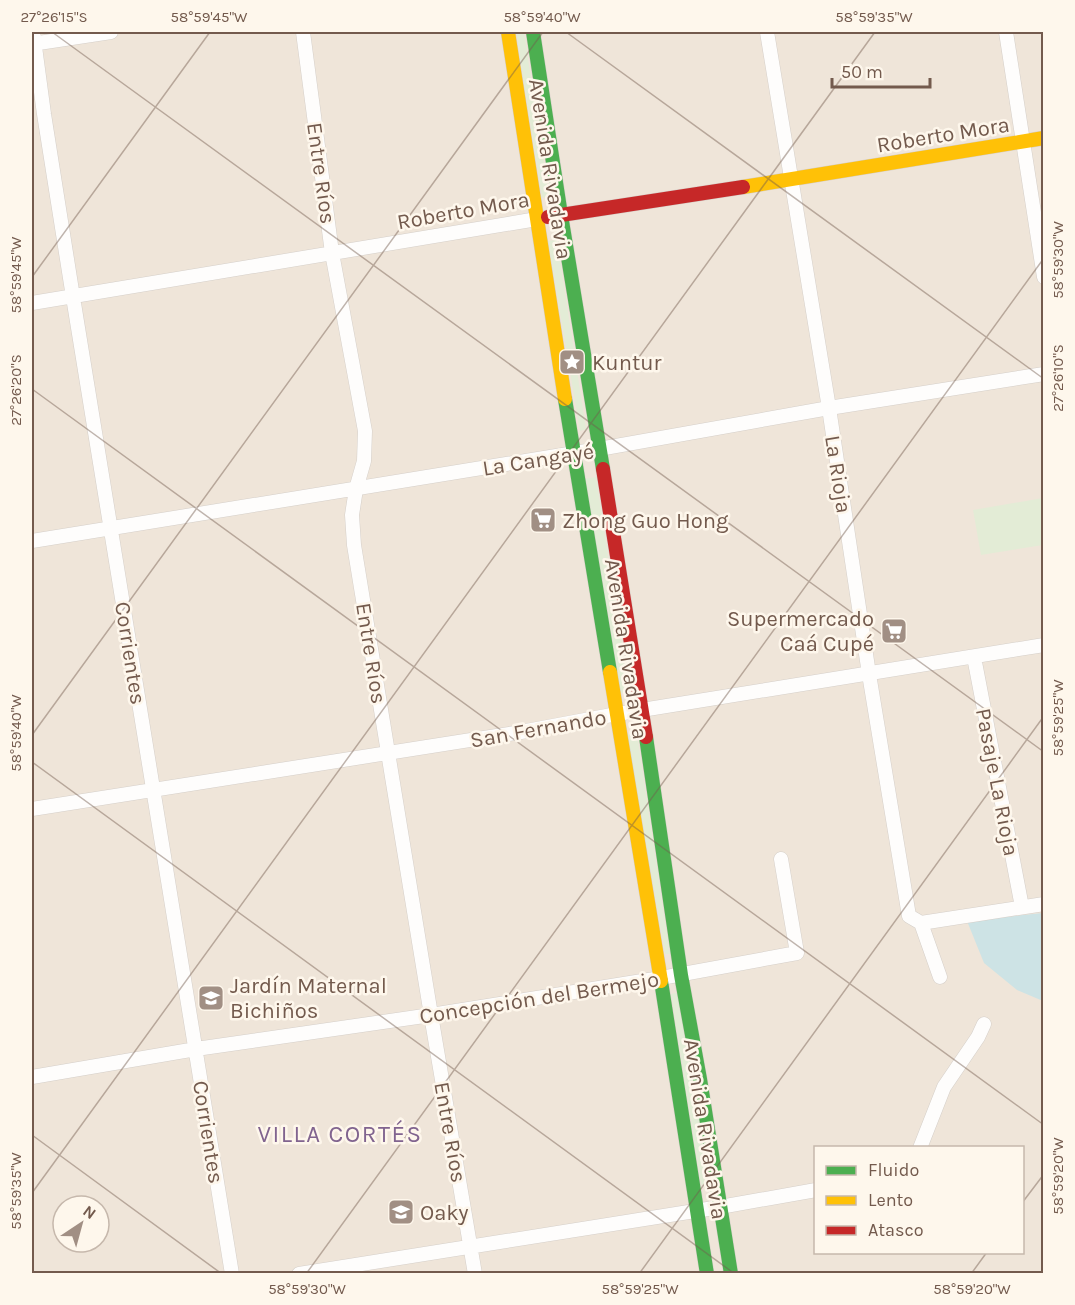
<svg xmlns="http://www.w3.org/2000/svg" width="1075" height="1305" viewBox="0 0 1075 1305" font-family="Karla,sans-serif">
  <style>
    .residential { fill: #efe5d9; fill-rule: evenodd }
    .green { fill: #e3ecd6 }
    .water { fill: #cde3e5 }
    .lines { fill: none; stroke-linecap: round; stroke-linejoin: round }
    .street-casing { stroke: #d5cfc9; stroke-width: 15 }
    .fast-casing { stroke: #d6cfc9; stroke-width: 15 }
    .slow-casing { stroke: #d6cfc9; stroke-width: 15 }
    .jam-casing { stroke: #d6cfc9; stroke-width: 15 }
    .street { stroke: #fefdfc; stroke-width: 14 }
    .fast { stroke: #4caf50; stroke-width: 14 }
    .slow { stroke: #ffc107; stroke-width: 14 }
    .jam { stroke: #c62828; stroke-width: 14 }
    .ticks { fill: none; stroke: #735a4d; stroke-width: 1.5; stroke-opacity: 0.45 }
    .labels { text-anchor: middle; stroke-width: 5; stroke-linejoin: round; paint-order: stroke }
    .street-label { font-size: 22px; fill: #735a4d; stroke: #fef7ec }
    .poi-label { font-size: 22px; fill: #735a4d; stroke: #fef7ec; text-anchor: start }
    .neighbourhood-label { font-size: 24px; letter-spacing: 1.5px; fill: #81648f; stroke: #fef7ec }
    .neatline { fill: none; stroke: #735a4d; stroke-width: 2 }
    .ticks-label { font-size: 15px; text-anchor: middle; fill: #735a4d }
  </style>
  <rect width="100%" height="100%" fill="#f6f2eb"/>
  <path class="residential" d="M32 32H1043V1273H32ZM816 1148H1022V1252H816ZM63 1206H99V1242H63Z"/>
  <path class="green" d="M516 32H524L549 196 542 198Z
    M557 240 586 429 580 431 548 241Z
    M596 477 629 692 620 693 585 479Z
    M1043 498V545L981 555 973 510Z
    M627 734H637L670 954H665Z
    M677 993 711 1183 701 1185 671 994Z"/>
  <path class="water" d="M1043 913V1001L1017 990 984 963 967 921Z"/>
  <g class="lines">
    <defs>
      <path id="street" d="M33 32 44 114 73 297 232 1274
        M303 32 332 253 365 431 364 461 356 489 352 515 354 545 431 1015 475 1274
        M767 32 829 408 869 674 909 916 921 923 1044 904
        M1006 32 1044 277
        M32 44 111 32
        M32 303 537 219
        M32 541 599 449 829 408 1044 374
        M974 657 1022 907
        M32 809 521 732 617 714 1044 645
        M921 923 940 977
        M32 1077 196 1049 431 1015 661 978 797 953 781 859
        M920 1148 944 1087 978 1037 984 1024
        M299 1274 720 1207 816 1190"/>
      <path id="fast" d="M533 32 561 215 603 469
        M565 399 610 672
        M646 737 681 975 700 1079 731 1274
        M661 981 707 1274"/>
      <path id="slow" d="M508 32 565 399
        M743 187 1044 138
        M610 672 661 981"/>
      <path id="jam" d="M548 217 743 187
        M603 469 646 737"/>
    </defs>
    <use href="#street" class="street-casing"/>
    <use href="#fast" class="fast-casing"/>
    <use href="#slow" class="slow-casing"/>
    <use href="#jam" class="jam-casing"/>
    <use href="#street" class="street"/>
    <use href="#fast" class="fast"/>
    <use href="#slow" class="slow"/>
    <use href="#jam" class="jam"/>
  </g>
  <path class="ticks" d="M52 32 1044 752M566 32 1044 379M32 277 210 32M32 389 1044 1125M32 735 543 32M32 762 735 1274M32 1135 222 1274M32 1193 875 32M1022 1203 1044 1174M306 1274 1044 258M639 1274 1044 716M971 1274 987 1252"/>
  <defs>
    <symbol id="sight-square" viewBox="-11 -11 22 22"><rect x="-9" y="-9" width="18" height="18" rx="4" fill="#a18f84" stroke="#fef7ec"/><path d="M0-6L1.8-2.2L6-1.7L2.9 1.2L3.7 5.4L0 3.3L-3.7 5.4L-2.9 1.2L-6-1.7L-1.8-2.2Z" fill="#fff"/></symbol>
    <symbol id="supermarket-square" viewBox="-11 -11 22 22"><rect x="-9" y="-9" width="18" height="18" rx="4" fill="#a18f84" stroke="#fef7ec"/><path d="M-6-5.5h2.5l.6 2H6L4.5 2H-2.5L-4.4-4H-6ZM-1.5 3.2a1.3 1.3 0 1 0 .1 0ZM3 3.2a1.3 1.3 0 1 0 .1 0Z" fill="#fff"/></symbol>
    <symbol id="school-square" viewBox="-11 -11 22 22"><rect x="-9" y="-9" width="18" height="18" rx="4" fill="#a18f84" stroke="#fef7ec"/><path d="M0-5L7-2L0 1L-7-2ZM-4 1L0 2.5L4 1V4Q0 6-4 4Z" fill="#fff"/></symbol>
  </defs>
  <g fill-rule="evenodd">
    <use href="#sight-square" x="557" y="347" width="30" height="30"/>
    <use href="#supermarket-square" x="528" y="505" width="30" height="30"/>
    <use href="#supermarket-square" x="879" y="616" width="30" height="30"/>
    <use href="#school-square" x="196" y="983" width="30" height="30"/>
    <use href="#school-square" x="386" y="1197" width="30" height="30"/>
  </g>
  <g class="labels">
    <g class="street-label">
      <text transform="translate(943 134) rotate(-9)" y="8">Roberto Mora</text>
      <text transform="translate(551 169) rotate(81)" y="8">Avenida Rivadavia</text>
      <text transform="translate(322 173) rotate(82)" y="8">Entre Ríos</text>
      <text transform="translate(463 210) rotate(-10)" y="8">Roberto Mora</text>
      <text transform="translate(538 459) rotate(-9)" y="8">La Cangayé</text>
      <text transform="translate(839 474) rotate(81)" y="8">La Rioja</text>
      <text transform="translate(627 649) rotate(81)" y="8">Avenida Rivadavia</text>
      <text transform="translate(131 653) rotate(81)" y="8">Corrientes</text>
      <text transform="translate(372 653) rotate(81)" y="8">Entre Ríos</text>
      <text transform="translate(538 728) rotate(-10)" y="8">San Fernando</text>
      <text transform="translate(998 782) rotate(79)" y="8">Pasaje La Rioja</text>
      <text transform="translate(539 997) rotate(-9)" y="8">Concepción del Bermejo</text>
      <text transform="translate(706 1129) rotate(81)" y="8">Avenida Rivadavia</text>
      <text transform="translate(209 1132) rotate(81)" y="8">Corrientes</text>
      <text transform="translate(451 1132) rotate(80)" y="8">Entre Ríos</text>
    </g>
    <g class="poi-label">
      <text x="592" y="370">Kuntur</text>
      <text x="562" y="528">Zhong Guo Hong</text>
      <text x="874" y="626" text-anchor="end">Supermercado<tspan x="874" dy="25">Caá Cupé</tspan></text>
      <text x="230" y="993">Jardín Maternal<tspan x="230" dy="25">Bichiños</tspan></text>
      <text x="420" y="1220">Oaky</text>
    </g>
    <g class="neighbourhood-label">
      <text x="340" y="1142">VILLA CORTÉS</text>
    </g>
  </g>
  <rect width="1075" height="1305" fill="none" stroke="#fef7ec" stroke-width="66"/>
  <rect x="814" y="1146" width="210" height="108" fill="#fef7ec" stroke="#c6b8ac" stroke-width="1.5"/>
  <rect x="826" y="1166" width="30" height="9" fill="#4caf50" stroke="#c6b8ac" stroke-width="1.5"/>
  <text x="868" y="1176" font-size="18" fill="#735a4d">Fluido</text>
  <rect x="826" y="1196" width="30" height="9" fill="#ffc107" stroke="#c6b8ac" stroke-width="1.5"/>
  <text x="868" y="1206" font-size="18" fill="#735a4d">Lento</text>
  <rect x="826" y="1226" width="30" height="9" fill="#c62828" stroke="#c6b8ac" stroke-width="1.5"/>
  <text x="868" y="1236" font-size="18" fill="#735a4d">Atasco</text>
  <g transform="translate(81 1224) rotate(36)"><circle r="28" fill="#fef7ec" stroke="#c6b8ac" stroke-width="1.5"/>
  <path d="M0-4.5L10 22L0 15L-10 22Z" fill="#a18f84"/>
  <text y="-9" font-size="16" font-weight="bold" text-anchor="middle" fill="#735a4d">N</text>
  </g>
  <path d="M832 78v9h98v-9" fill="none" stroke="#735a4d" stroke-width="3"/>
  <text x="841" y="78" font-size="18" fill="#735a4d" stroke="#fef7ec" stroke-width="4.5" paint-order="stroke">50 m</text>
  <rect x="33" y="33" width="1009" height="1239" class="neatline"/>
  <g class="ticks-label">
    <text x="54" y="22">27°26'15"S</text>
    <text x="209" y="22">58°59'45"W</text>
    <text x="542" y="22">58°59'40"W</text>
    <text x="874" y="22">58°59'35"W</text>
    <text transform="translate(1058 260) rotate(-90)" y="5">58°59'30"W</text>
    <text transform="translate(16 275) rotate(-90)" y="5">58°59'45"W</text>
    <text transform="translate(1058 378) rotate(-90)" y="5">27°26'10"S</text>
    <text transform="translate(16 390) rotate(-90)" y="5">27°26'20"S</text>
    <text transform="translate(1058 718) rotate(-90)" y="5">58°59'25"W</text>
    <text transform="translate(16 733) rotate(-90)" y="5">58°59'40"W</text>
    <text transform="translate(1058 1176) rotate(-90)" y="5">58°59'20"W</text>
    <text transform="translate(16 1191) rotate(-90)" y="5">58°59'35"W</text>
    <text x="307" y="1294">58°59'30"W</text>
    <text x="640" y="1294">58°59'25"W</text>
    <text x="972" y="1294">58°59'20"W</text>
  </g>
</svg>
